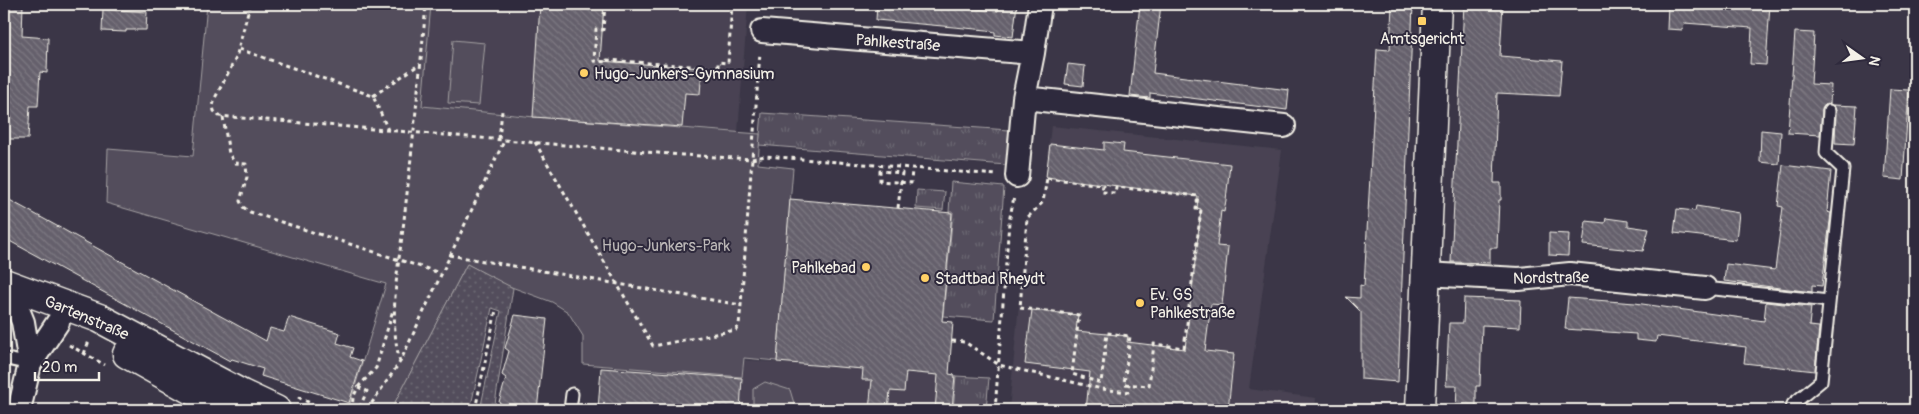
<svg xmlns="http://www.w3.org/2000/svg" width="1919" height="414" viewBox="0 0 1919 414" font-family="Pangolin,sans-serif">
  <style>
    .built { fill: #484352 }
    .grass { fill: url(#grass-tufts); stroke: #a4a0a2 }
    .park { fill: #534e5c; stroke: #a4a0a2 }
    .garden { fill: url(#garden-dots); stroke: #a4a0a2 }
    .building { fill: url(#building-back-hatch); stroke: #f4f1e8 }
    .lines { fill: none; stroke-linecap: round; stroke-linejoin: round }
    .service-casing { stroke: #f4f1e8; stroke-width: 15 }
    .minor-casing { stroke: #f4f1e8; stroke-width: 26 }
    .tertiary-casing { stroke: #f4f1e8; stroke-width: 31 }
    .primary-casing { stroke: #f4f1e8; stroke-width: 31 }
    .path { stroke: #f4f1e8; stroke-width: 3; stroke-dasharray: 4 4; stroke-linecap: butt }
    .service { stroke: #2f2a3d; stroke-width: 11 }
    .minor { stroke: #2f2a3d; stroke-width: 22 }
    .tertiary { stroke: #2f2a3d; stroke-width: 28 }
    .primary { stroke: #2f2a3d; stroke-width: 28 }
    .poi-dot { fill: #ffd166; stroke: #2f2a3d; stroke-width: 2 }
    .labels { text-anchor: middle; stroke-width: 4; stroke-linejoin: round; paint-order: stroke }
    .poi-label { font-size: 16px; fill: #f4f1e8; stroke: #2f2a3d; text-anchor: start }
    .street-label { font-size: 16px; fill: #f4f1e8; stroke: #2f2a3d }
    .park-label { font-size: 16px; fill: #bcb8b7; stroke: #2f2a3d }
  </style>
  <defs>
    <pattern id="grass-tufts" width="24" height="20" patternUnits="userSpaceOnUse" patternTransform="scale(1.25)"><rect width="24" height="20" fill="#534e5c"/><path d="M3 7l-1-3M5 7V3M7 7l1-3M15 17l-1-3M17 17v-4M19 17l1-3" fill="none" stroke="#6c6873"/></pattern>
    <pattern id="garden-dots" width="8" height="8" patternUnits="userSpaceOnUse" patternTransform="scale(1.25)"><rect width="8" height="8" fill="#534e5c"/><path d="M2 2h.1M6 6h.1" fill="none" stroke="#6c6873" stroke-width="1.8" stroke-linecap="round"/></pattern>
    <pattern id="building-back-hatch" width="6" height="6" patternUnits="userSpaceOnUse" patternTransform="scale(1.25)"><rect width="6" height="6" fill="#65616c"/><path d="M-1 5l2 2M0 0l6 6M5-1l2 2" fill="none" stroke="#7c7881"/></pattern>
  </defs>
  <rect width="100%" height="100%" fill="#3b3647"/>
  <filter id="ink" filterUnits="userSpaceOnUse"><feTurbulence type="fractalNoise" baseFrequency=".02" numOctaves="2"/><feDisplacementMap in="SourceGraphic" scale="10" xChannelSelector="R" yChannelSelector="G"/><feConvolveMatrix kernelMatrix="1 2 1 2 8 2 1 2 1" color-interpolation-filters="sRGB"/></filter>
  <g filter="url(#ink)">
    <path class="built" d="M431 4H748L738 132 535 117 421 106Z
      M1051 126 1282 150 1249 389 1316 398 1315 410H1009L1027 218 1042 201Z
      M744 360 955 375 952 410H740Z"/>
    <path class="grass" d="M762 113 1009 130 1006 165 759 145Z
      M951 182 1004 187 994 320 943 316 953 212H949Z
      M917 190 945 192 943 210 916 208Z
      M956 376 989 378 986 410H953Z"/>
    <path class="park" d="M207 4H431L422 106 535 117 760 134 758 164 793 168 777 361 744 358 742 377 583 364V336L568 312 552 302 506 285 467 264 391 410H348L386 284 106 203 108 149 193 156Z
      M453 40 485 43 479 105 448 103Z
      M765 382 790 390 796 410H753V389Z"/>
    <path class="garden" d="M467 264 513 288 494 410H480L501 311 492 308 470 410H391Z"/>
    <path class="building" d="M4 4H23L22 36 48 38 47 73 40 72 38 106H30L28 139H4Z
      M540 4H604L600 61 702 68 700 94 685 93 682 127 533 117Z
      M877 4H916L998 11 999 4H1017L1013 37 995 35V32L987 30 876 20Z
      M1140 4H1161L1153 73 1289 90 1287 110 1150 93V98L1130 96Z
      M1392 4H1413L1398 382 1361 379V312L1346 297 1360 298V285L1364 286 1377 49 1390 50Z
      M1464 4H1503L1500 56 1562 61 1559 96 1497 93 1494 183H1501V200H1499L1497 248H1490V263L1451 262Z
      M1668 4H1770L1766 65 1750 64 1752 28 1684 23 1683 30 1667 29Z
      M103 9 147 12 146 30H126V32L102 31Z
      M1795 32 1814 33 1811 84 1831 85 1830 104 1825 105 1822 110 1820 135 1788 133Z
      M1068 64 1085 66 1083 86 1065 84Z
      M1890 89 1909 90 1903 180 1884 178Z
      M1833 105 1857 106 1854 144 1835 143 1836 111Z
      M1761 130 1781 132 1779 164 1760 162Z
      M1104 142 1124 144 1123 152 1230 164 1226 200 1224 212 1221 211 1217 246 1228 247 1222 305 1211 304 1205 351 1234 354 1228 410H1086L1090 372 1025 364 1032 310 1078 315 1076 331 1128 336 1127 342 1185 349 1201 209 1197 208 1198 196 1046 177 1050 144 1104 150Z
      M1783 165 1831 171 1827 212 1831 213 1822 286 1812 285V292L1724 281 1726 264 1775 270 1783 207 1778 206Z
      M4 197 266 341 270 328 284 332 289 317 340 333 337 343 353 348 350 357 362 361 349 403 261 376 263 369 232 359 230 361 4 238Z
      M790 199 952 213 942 321 953 322 949 374 955 375 952 410H935L938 375 906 372 904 392 890 391 888 410H869L872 380H862L863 369 777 362Z
      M1696 206 1739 213 1736 240 1674 233 1677 209 1695 211Z
      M1606 218 1628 221V226L1649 229 1643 251 1583 245 1586 221 1605 223Z
      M1549 233 1569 234 1568 256 1549 255Z
      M1464 298 1521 300 1520 327 1482 325 1480 386H1476V410H1456L1457 386H1446L1449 323H1463Z
      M1568 298 1635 303 1764 321 1766 302 1811 307 1809 326 1819 327 1815 371 1744 363 1746 347 1657 336 1656 342 1636 340V334L1565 329Z
      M515 315 547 319 537 410H502L503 405 499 402 506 378 502 375 509 351 505 348Z
      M601 368 742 378 740 410H598Z"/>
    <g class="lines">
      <defs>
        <path id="service" d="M1705 288 1829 301
          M7 359 30 364
          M570 410 572 394
          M1792 410 1793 404 1821 381 1843 169 1826 153 1829 111"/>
        <path id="minor" d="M762 31 1033 53
          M1024 98 1284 126
          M1017 176 1024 98 1033 53 1040 4
          M1425 274 1519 279 1570 274 1705 288
          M17 307 23 322 30 364
          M19 410 30 364 58 322"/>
        <path id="tertiary" d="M1420 410 1437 4"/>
        <path id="primary" d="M4 283 99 318 242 394 276 410
          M127 354 227 410"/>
      </defs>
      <use href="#service" class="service-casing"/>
      <use href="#minor" class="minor-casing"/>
      <use href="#tertiary" class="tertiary-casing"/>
      <use href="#primary" class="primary-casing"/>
      <path class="path" d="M250 4 236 58 215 98 213 106 214 111 219 116 682 155 752 159 765 156 997 175
        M605 4 603 30 596 29 594 61 607 62V60L718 68V62L728 63 732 4
        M239 49 373 96 388 130
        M373 96 420 64
        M223 117 229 154 235 163 246 164 247 177 240 201 243 207 250 212 440 273
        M499 139 502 111
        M535 142 653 346 736 330 739 325 741 305 760 52
        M1047 178 1103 185 1102 192 1115 193 1116 187 1198 196 1196 209H1201L1184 348 1154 344 1149 386 1124 384 1130 336 1107 333 1101 383 1072 374 1079 315 1020 308 1027 218 1043 202Z
        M898 208 902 173 880 171V181C890 182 901 182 911 183L912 169
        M449 255 741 305
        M952 341 965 342 999 365 1102 389 1128 392 1129 384
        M69 345 105 365
        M84 354 89 341
        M400 362C387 313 400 261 405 211 413 142 420 73 426 4
        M358 387 376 368 393 310
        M298 397 324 410
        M352 410 353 398 358 387 367 391 359 409 367 410
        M367 410 400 362 505 139
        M475 410 496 310
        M995 410 1009 222 1014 197"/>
      <use href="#service" class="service"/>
      <use href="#minor" class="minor"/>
      <use href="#tertiary" class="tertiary"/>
      <use href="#primary" class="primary"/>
    </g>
  </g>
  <g class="poi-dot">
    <rect x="1417" y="16" width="10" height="10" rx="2.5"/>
    <circle cx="584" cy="73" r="5"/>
    <circle cx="866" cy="267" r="5"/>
    <circle cx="925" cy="278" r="5"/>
    <circle cx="1140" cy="303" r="5"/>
  </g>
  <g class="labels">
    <g class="poi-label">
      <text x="1422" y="44" text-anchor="middle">Amtsgericht</text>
      <text x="594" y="79">Hugo-Junkers-Gymnasium</text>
      <text x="856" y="273" text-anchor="end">Pahlkebad</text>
      <text x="935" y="284">Stadtbad Rheydt</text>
      <text x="1150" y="300">Ev. GS<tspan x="1150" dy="18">Pahlkestraße</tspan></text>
    </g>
    <g class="street-label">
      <text transform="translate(898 42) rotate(4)" y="6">Pahlkestraße</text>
      <text transform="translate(1551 277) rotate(-1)" y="6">Nordstraße</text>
      <text transform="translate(87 317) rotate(23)" y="6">Gartenstraße</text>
    </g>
    <g class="park-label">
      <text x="666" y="251">Hugo-Junkers-Park</text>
    </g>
  </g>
  <rect width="1919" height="414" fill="none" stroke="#2f2a3d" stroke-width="20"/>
  <rect x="10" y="10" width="1899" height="394" fill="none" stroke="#f4f1e8" stroke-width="2" filter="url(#ink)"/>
  <g transform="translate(1862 58) rotate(104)" stroke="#2f2a3d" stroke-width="4" paint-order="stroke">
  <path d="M0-4L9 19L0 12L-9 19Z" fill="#f4f1e8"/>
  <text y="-8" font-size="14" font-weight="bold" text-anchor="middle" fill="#f4f1e8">N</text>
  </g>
  <path d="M35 372v8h64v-8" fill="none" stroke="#f4f1e8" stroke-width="2.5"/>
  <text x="42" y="372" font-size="15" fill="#f4f1e8" stroke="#2f2a3d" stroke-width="4" paint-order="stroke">20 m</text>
</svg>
